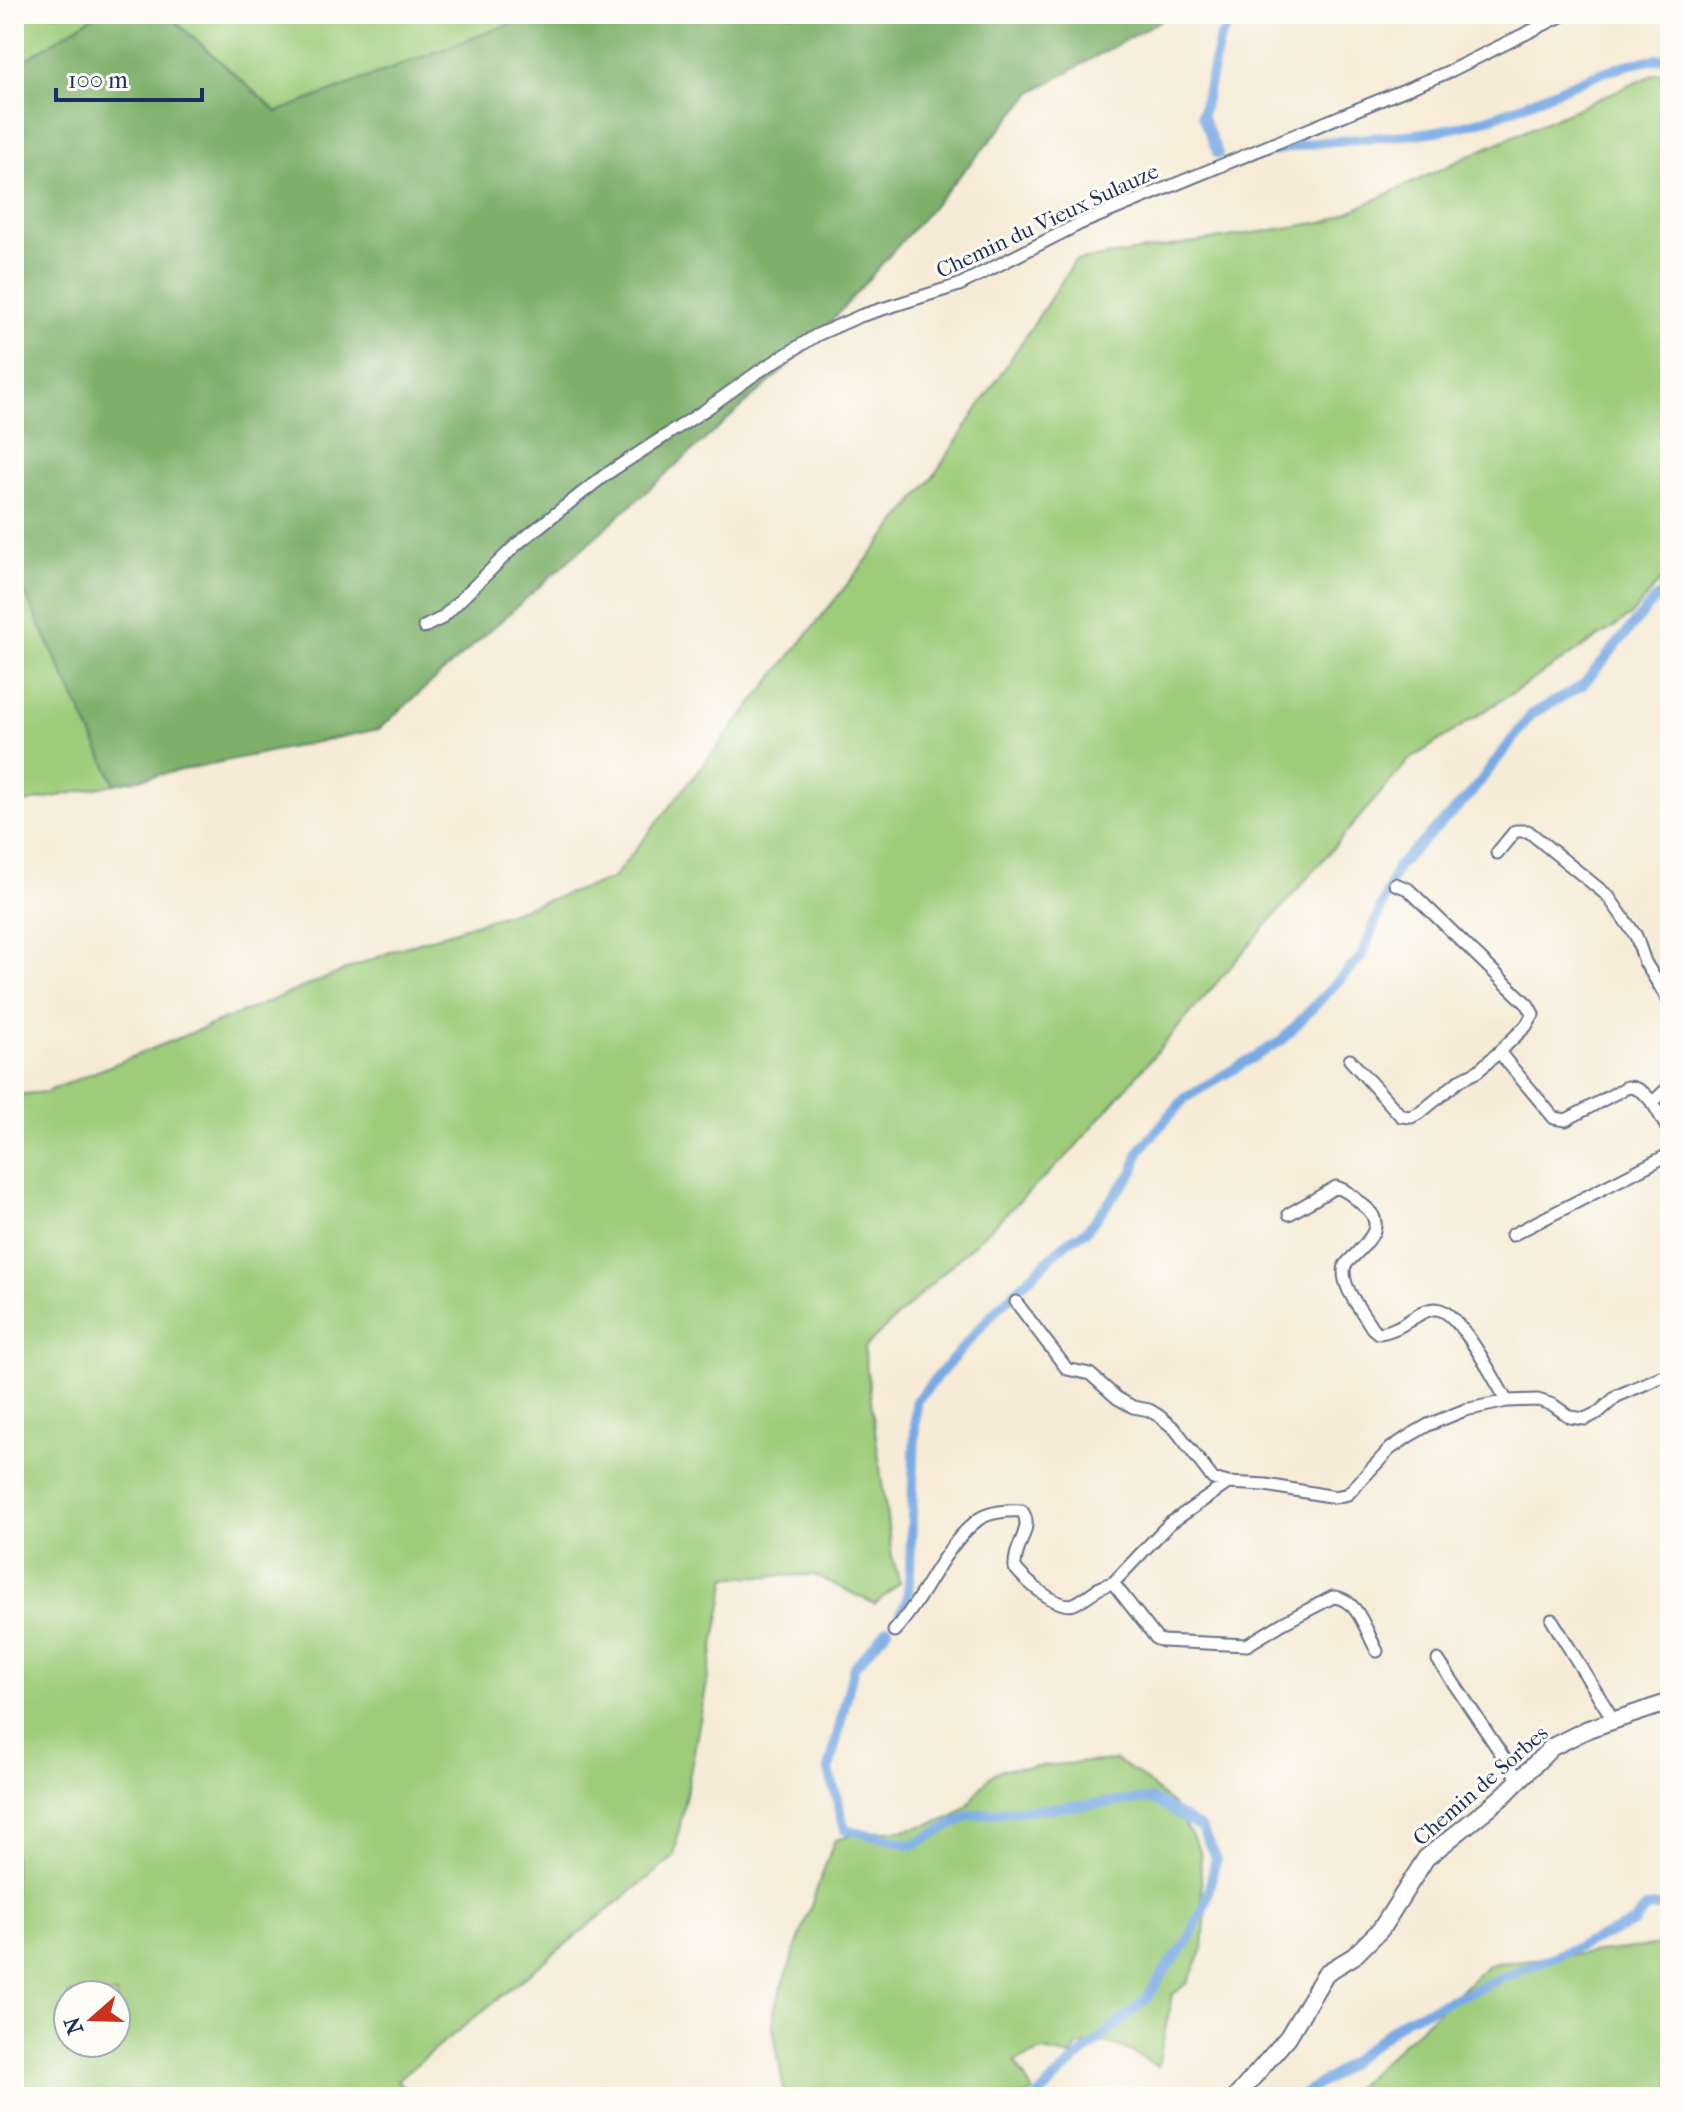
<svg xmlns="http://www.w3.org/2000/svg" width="1684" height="2111" viewBox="0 0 1684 2111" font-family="'IM FELL French Canon',serif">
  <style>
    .green { fill: #9ecc7a; stroke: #5c7e6c; stroke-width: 2; fill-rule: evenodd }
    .forest { fill: #7eb06a; stroke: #4c7064; stroke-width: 2 }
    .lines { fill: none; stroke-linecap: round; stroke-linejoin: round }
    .canal { stroke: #79aae4; stroke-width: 10 }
    .street-casing { stroke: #687188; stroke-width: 15 }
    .secondary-casing { stroke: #687188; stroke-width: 20 }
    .street { stroke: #fff; stroke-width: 11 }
    .secondary { stroke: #fff; stroke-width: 16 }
    .labels { text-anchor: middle; stroke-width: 6; stroke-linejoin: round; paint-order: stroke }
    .street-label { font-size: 22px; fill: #1b2f5e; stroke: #fdfcf7 }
  </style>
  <rect width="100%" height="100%" fill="#fdfcf7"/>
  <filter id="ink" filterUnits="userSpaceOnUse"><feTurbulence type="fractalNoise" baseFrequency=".0125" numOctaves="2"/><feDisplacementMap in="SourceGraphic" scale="16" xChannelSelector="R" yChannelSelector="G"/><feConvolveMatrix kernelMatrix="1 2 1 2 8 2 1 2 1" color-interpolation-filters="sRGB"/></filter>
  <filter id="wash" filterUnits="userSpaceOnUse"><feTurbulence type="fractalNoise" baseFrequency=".006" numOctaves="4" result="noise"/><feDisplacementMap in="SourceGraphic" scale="32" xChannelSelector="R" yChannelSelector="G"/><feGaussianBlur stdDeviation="1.8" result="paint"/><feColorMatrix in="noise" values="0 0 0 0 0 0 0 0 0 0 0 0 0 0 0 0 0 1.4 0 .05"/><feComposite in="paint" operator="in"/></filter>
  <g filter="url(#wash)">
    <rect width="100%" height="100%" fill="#f6ebd6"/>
    <path class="green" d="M14 14H97L14 67Z
      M167 14H536L277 112Z
      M1670 72V571L1629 617 1408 761 1069 1154 864 1348 892 1556 900 1583 875 1604 814 1575 727 1577 674 1857 397 2080 413 2097H14V1095L46 1092 395 950 612 879 933 477 1075 261 1330 221 1484 149 1655 74ZM68 1995H116V2043H68Z
      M14 570 19 578 115 784 14 805Z
      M1115 1760 1138 1774 1173 1805 1200 1850 1202 1899 1206 1910 1203 1949 1188 1982 1172 1995 1158 2067C1127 2049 1113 2037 1077 2047L1071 2057 1043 2051 1015 2061 1033 2092 1020 2097H785L773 2026 775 2007 834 1841C856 1830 877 1832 901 1830 916 1828 935 1823 949 1818 975 1809 978 1779 1002 1769Z
      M1670 1944V2097H1345L1489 1964Z"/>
    <path class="forest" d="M97 14H167L277 112 536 14H1172L1034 91 807 349 379 729 115 784 14 570V67Z"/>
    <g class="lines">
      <path class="canal" d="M1218 154 1202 115 1220 38 1236 14
        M1254 157C1322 133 1397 143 1466 125 1534 108 1600 61 1670 58
        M899 1618 907 1600 910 1570 916 1401 995 1311 1067 1242 1086 1231 1134 1171 1139 1151 1185 1098 1281 1041 1362 956 1397 867 1469 796 1532 714 1582 686 1655 599 1670 590
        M888 1629 854 1667 829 1770 845 1829 913 1845 970 1815 1152 1799 1201 1828 1216 1858 1206 1902 1187 1943 1167 1967 1147 1998 1061 2073 1038 2097
        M1298 2097 1335 2074 1405 2019 1634 1923 1645 1908 1670 1906"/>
    </g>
  </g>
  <g filter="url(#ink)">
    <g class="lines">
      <defs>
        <path id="street" d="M424 627 442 618 517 544 605 475 705 410 758 372 817 335 860 316 959 285 1079 224 1448 72 1565 14
          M1497 853 1515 831H1528L1608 896 1636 936 1645 962 1670 1003
          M1395 884 1408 889 1528 1005 1533 1014 1526 1026 1499 1052 1554 1118 1566 1120 1627 1087C1650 1087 1659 1116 1670 1133
          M1350 1060 1401 1116 1411 1117 1421 1112 1460 1080 1478 1071 1499 1052
          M1652 1103 1670 1086
          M1289 1214 1336 1187C1347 1190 1355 1198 1363 1205 1392 1227 1362 1246 1345 1265 1339 1286 1362 1310 1372 1328L1378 1333C1401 1332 1419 1309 1435 1309 1459 1308 1495 1382 1507 1401
          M1512 1235 1670 1154
          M1016 1302 1067 1369 1090 1374 1117 1398 1133 1407 1149 1410 1159 1416 1175 1429 1213 1479 1228 1483
          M1113 1583 1157 1639 1163 1641 1247 1645 1283 1623 1333 1597C1358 1598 1366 1632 1377 1651
          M1552 1620 1614 1721
          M894 1631C926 1597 941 1548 979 1519 989 1512 1009 1510 1022 1511 1035 1528 1013 1546 1015 1568 1025 1580 1057 1610 1074 1604 1088 1598 1097 1586 1113 1583L1169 1524 1228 1483 1266 1485 1335 1497 1348 1494 1390 1449 1409 1436 1428 1425 1465 1410 1507 1401 1538 1400 1553 1405 1570 1417 1585 1419 1599 1412 1617 1396 1670 1373
          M1438 1660 1519 1780"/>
        <path id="secondary" d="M1236 2097 1288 2037 1326 1973 1354 1956 1381 1929 1426 1858 1502 1797 1552 1747 1588 1729 1670 1702"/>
      </defs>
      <use href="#street" class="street-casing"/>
      <use href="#secondary" class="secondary-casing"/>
      <use href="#street" class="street"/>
      <use href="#secondary" class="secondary"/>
    </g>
  </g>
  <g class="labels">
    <g class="street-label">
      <text transform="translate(1047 220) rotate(-25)" y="8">Chemin du Vieux Sulauze</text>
      <text transform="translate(1480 1785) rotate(-41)" y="8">Chemin de Sorbes</text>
    </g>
  </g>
  <rect width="1684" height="2111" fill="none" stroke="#fdfcf7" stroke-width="48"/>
  <g transform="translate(92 2019) rotate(250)"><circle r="38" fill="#fdfcf7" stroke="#a3aaba" stroke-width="2"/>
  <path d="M0-6L14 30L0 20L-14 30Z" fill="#c8321e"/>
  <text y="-12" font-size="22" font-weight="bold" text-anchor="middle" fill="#1b2f5e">N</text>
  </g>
  <path d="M56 88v12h146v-12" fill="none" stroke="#1b2f5e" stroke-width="4"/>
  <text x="68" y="88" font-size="24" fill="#1b2f5e" stroke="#fdfcf7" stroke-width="6" paint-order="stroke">100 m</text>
</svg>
